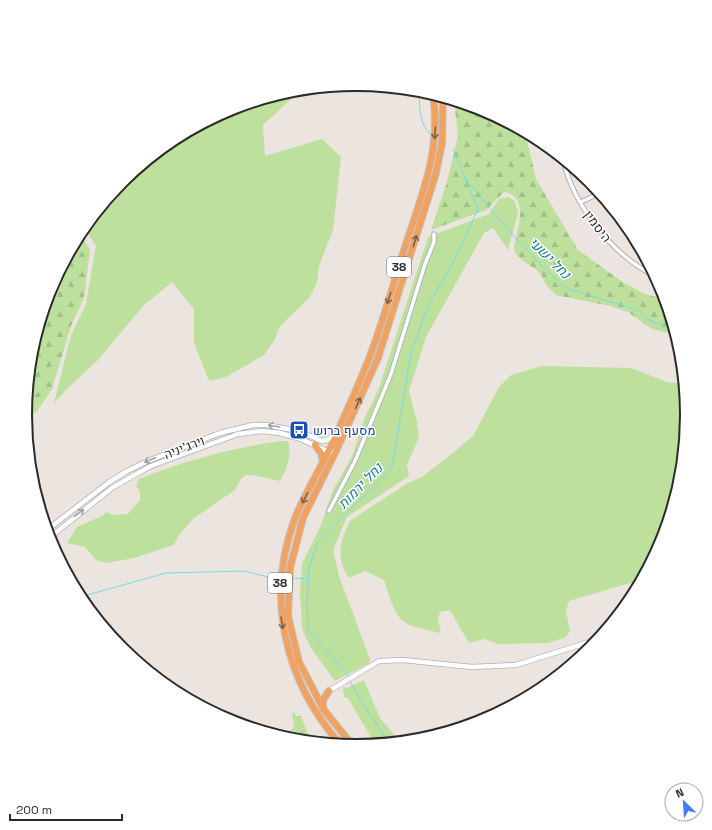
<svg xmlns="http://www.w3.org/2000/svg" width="712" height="830" viewBox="0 0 712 830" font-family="'Space Grotesk',Heebo,sans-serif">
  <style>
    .grass { fill: #bde19c }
    .forest { fill: url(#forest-firs) }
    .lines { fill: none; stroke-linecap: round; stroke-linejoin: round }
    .stream { stroke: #75dbeb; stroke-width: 1 }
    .minor-casing { stroke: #aeb2bb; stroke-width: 5.5 }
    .tertiary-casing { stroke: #aeb2bb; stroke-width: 6 }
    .trunk-casing { stroke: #c4c4c4; stroke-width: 8 }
    .minor { stroke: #fff; stroke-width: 3.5 }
    .tertiary { stroke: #fff; stroke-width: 4.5 }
    .trunk { stroke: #f2a260; stroke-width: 6 }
    .oneway { stroke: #856143 }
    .oneway2 { stroke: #a0a0a0 }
    .labels { text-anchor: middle; stroke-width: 3; stroke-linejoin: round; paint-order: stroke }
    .shield { fill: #fff; stroke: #6b6b6b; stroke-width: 1 }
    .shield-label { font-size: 12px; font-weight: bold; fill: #2b2b2b }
    .street-label { font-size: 13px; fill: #2b2b2b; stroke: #fff }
    .transit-label { font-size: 13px; fill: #164399; stroke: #fff; text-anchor: start }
    .water-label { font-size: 14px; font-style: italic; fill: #127c98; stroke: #fff }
    .rim { fill: none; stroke: #2b2b2b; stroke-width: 2 }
  </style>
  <defs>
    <pattern id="forest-firs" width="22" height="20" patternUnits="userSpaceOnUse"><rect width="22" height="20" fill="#bde19c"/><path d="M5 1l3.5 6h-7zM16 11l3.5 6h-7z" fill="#a3c187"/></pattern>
  </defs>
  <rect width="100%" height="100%" fill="#ece4de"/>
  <path class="grass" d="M302 89 263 125 265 156 322 139 341 157 333 230 319 266 317 283 309 298 280 326 274 341 264 355 226 377 209 381 194 343V309L172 282 144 305 97 361 70 386 54 403 71 335 86 304 96 246 84 227 122 181 172 140 230 109 292 90Z
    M508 197 514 200 518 213 508 250 493 228 484 233 426 337 409 391 417 422 419 437 407 465 409 476 347 517 333 550 339 576 370 659 369 663 335 681 311 648 302 629 300 592 302 564 321 525 332 492 353 454 364 419 378 391 428 237 489 214 499 199Z
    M542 366 631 368 667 382 684 384 687 415 681 480 662 542 639 584 630 583 569 601 566 611 570 631 566 637 548 643 499 644 484 639 469 643 450 610 440 612 438 620 441 633C396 624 398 622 384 580L365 571 349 578C335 559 340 539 351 520L408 483 422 477 454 452 473 436 499 387 511 375Z
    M280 441H288C292 456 287 468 280 481L252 475H246L241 479 235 490 194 518 179 535 174 545 134 558 106 563 96 560 85 547 67 543 77 527 102 516 106 512 113 515 128 514 140 500V491L136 486 139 479C184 461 232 448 280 441Z
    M364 680 380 718 400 742 375 744 348 698 344 697 343 687 347 688Z"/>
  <path class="forest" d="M454 100 483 109 525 132 536 179 578 250 624 283 645 294 665 299 676 335 652 329 628 312 610 306 556 295 547 286 539 272 521 259 516 254 514 248C516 232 531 196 504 192L486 210 431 230 447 182 458 136Z
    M80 232 90 250 84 298 71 326 52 389 38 410 26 421 31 350 50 288Z
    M294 712 296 716H301L311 742 284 737 294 727 292 713Z"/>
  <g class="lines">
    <path class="stream" d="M419 90C420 106 418 122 430 134
      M453 150 464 175
      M466 178 501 222 539 263 566 288 640 311 651 321 674 328
      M293 578 307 579
      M80 597 166 573 244 571 268 577 277 578
      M349 678 345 671 308 630 307 601 309 568 317 543 352 507 374 487 392 467 411 353 429 303 451 267 478 209 464 176
      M350 681 361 701 389 743"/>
    <defs>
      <path id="minor" d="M563 159C573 205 613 256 655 276
        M581 202 600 193
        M615 212 631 231
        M329 511 355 461 391 374 425 264 434 242V234"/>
      <path id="tertiary" d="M47 530 108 483 127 471 148 461 220 433 253 425H266L299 431 322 441 327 440 335 435
        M49 538 112 488 131 477 151 466 238 434 262 431 280 433 301 439 329 452 336 451
        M329 691 379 661 403 660 472 667 516 665 599 639"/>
      <path id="trunk" d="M315 445 321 453 323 463
        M323 709V700L329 691
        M341 745C285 682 265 598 295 518 306 491 322 466 334 440 346 412 359 385 370 356 384 319 394 281 406 244 423 191 441 151 433 94
        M353 746 324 710 299 662 288 616 290 568 303 518 336 451 378 358 436 173 442 143 443 97"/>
    </defs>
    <use href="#minor" class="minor-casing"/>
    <use href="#tertiary" class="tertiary-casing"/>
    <use href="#trunk" class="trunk-casing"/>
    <use href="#minor" class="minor"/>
    <use href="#tertiary" class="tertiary"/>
    <use href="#trunk" class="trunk"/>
  </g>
  <defs><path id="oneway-shaft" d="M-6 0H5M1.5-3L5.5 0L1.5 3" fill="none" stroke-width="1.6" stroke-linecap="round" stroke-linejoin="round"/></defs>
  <g class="oneway">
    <use href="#oneway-shaft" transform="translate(435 133) rotate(94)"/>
    <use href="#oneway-shaft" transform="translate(415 241) rotate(-73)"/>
    <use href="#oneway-shaft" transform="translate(389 298) rotate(108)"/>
    <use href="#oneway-shaft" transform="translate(358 403) rotate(-66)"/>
    <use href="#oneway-shaft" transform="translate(305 498) rotate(117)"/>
    <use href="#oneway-shaft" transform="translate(282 623) rotate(81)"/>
  </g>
  <g class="oneway2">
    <use href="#oneway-shaft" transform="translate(274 426) rotate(-171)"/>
    <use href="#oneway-shaft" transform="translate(150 460) rotate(157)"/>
    <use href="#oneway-shaft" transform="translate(79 513) rotate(-38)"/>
  </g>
  <defs>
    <symbol id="bus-square" viewBox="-11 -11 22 22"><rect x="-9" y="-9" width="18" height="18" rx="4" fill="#1a4fb4" stroke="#fff"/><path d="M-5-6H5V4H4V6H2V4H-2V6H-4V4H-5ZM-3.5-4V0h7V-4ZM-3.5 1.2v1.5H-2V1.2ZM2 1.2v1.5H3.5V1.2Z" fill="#fff"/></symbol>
  </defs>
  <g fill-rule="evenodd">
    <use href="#bus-square" x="288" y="419" width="22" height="22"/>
  </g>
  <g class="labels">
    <g class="shield">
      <rect x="387" y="257" width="24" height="20" rx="3"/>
      <rect x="268" y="573" width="24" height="20" rx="3"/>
    </g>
    <g class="shield-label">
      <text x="399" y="271">38</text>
      <text x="280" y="587">38</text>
    </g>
    <g class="street-label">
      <text transform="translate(598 226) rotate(53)" y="5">היסמין</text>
      <text transform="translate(184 447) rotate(-21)" y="5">וירג'יניה</text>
    </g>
    <g class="transit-label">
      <text x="313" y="435">מסעף ברוש</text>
    </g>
    <g class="water-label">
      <text transform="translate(550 258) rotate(45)" y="5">נחל ישעי</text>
      <text transform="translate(360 486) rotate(-46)" y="5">נחל ירמות</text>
    </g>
  </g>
  <path d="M0 0H712V830H0ZM32 415a324 324 0 1 1 648 0a324 324 0 1 1-648 0Z" fill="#fff" fill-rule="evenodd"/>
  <path class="rim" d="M32 415a324 324 0 1 1 648 0a324 324 0 1 1-648 0Z"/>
  <g transform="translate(684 802) rotate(335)"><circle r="19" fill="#ffffff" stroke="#aaaaaa"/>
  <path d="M0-3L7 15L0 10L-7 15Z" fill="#437cf4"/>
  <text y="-6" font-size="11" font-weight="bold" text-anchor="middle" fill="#2b2b2b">N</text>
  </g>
  <path d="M10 814v6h112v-6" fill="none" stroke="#2b2b2b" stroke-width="2"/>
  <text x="16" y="814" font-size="12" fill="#2b2b2b" stroke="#ffffff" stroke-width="3" paint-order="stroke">200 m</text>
</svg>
